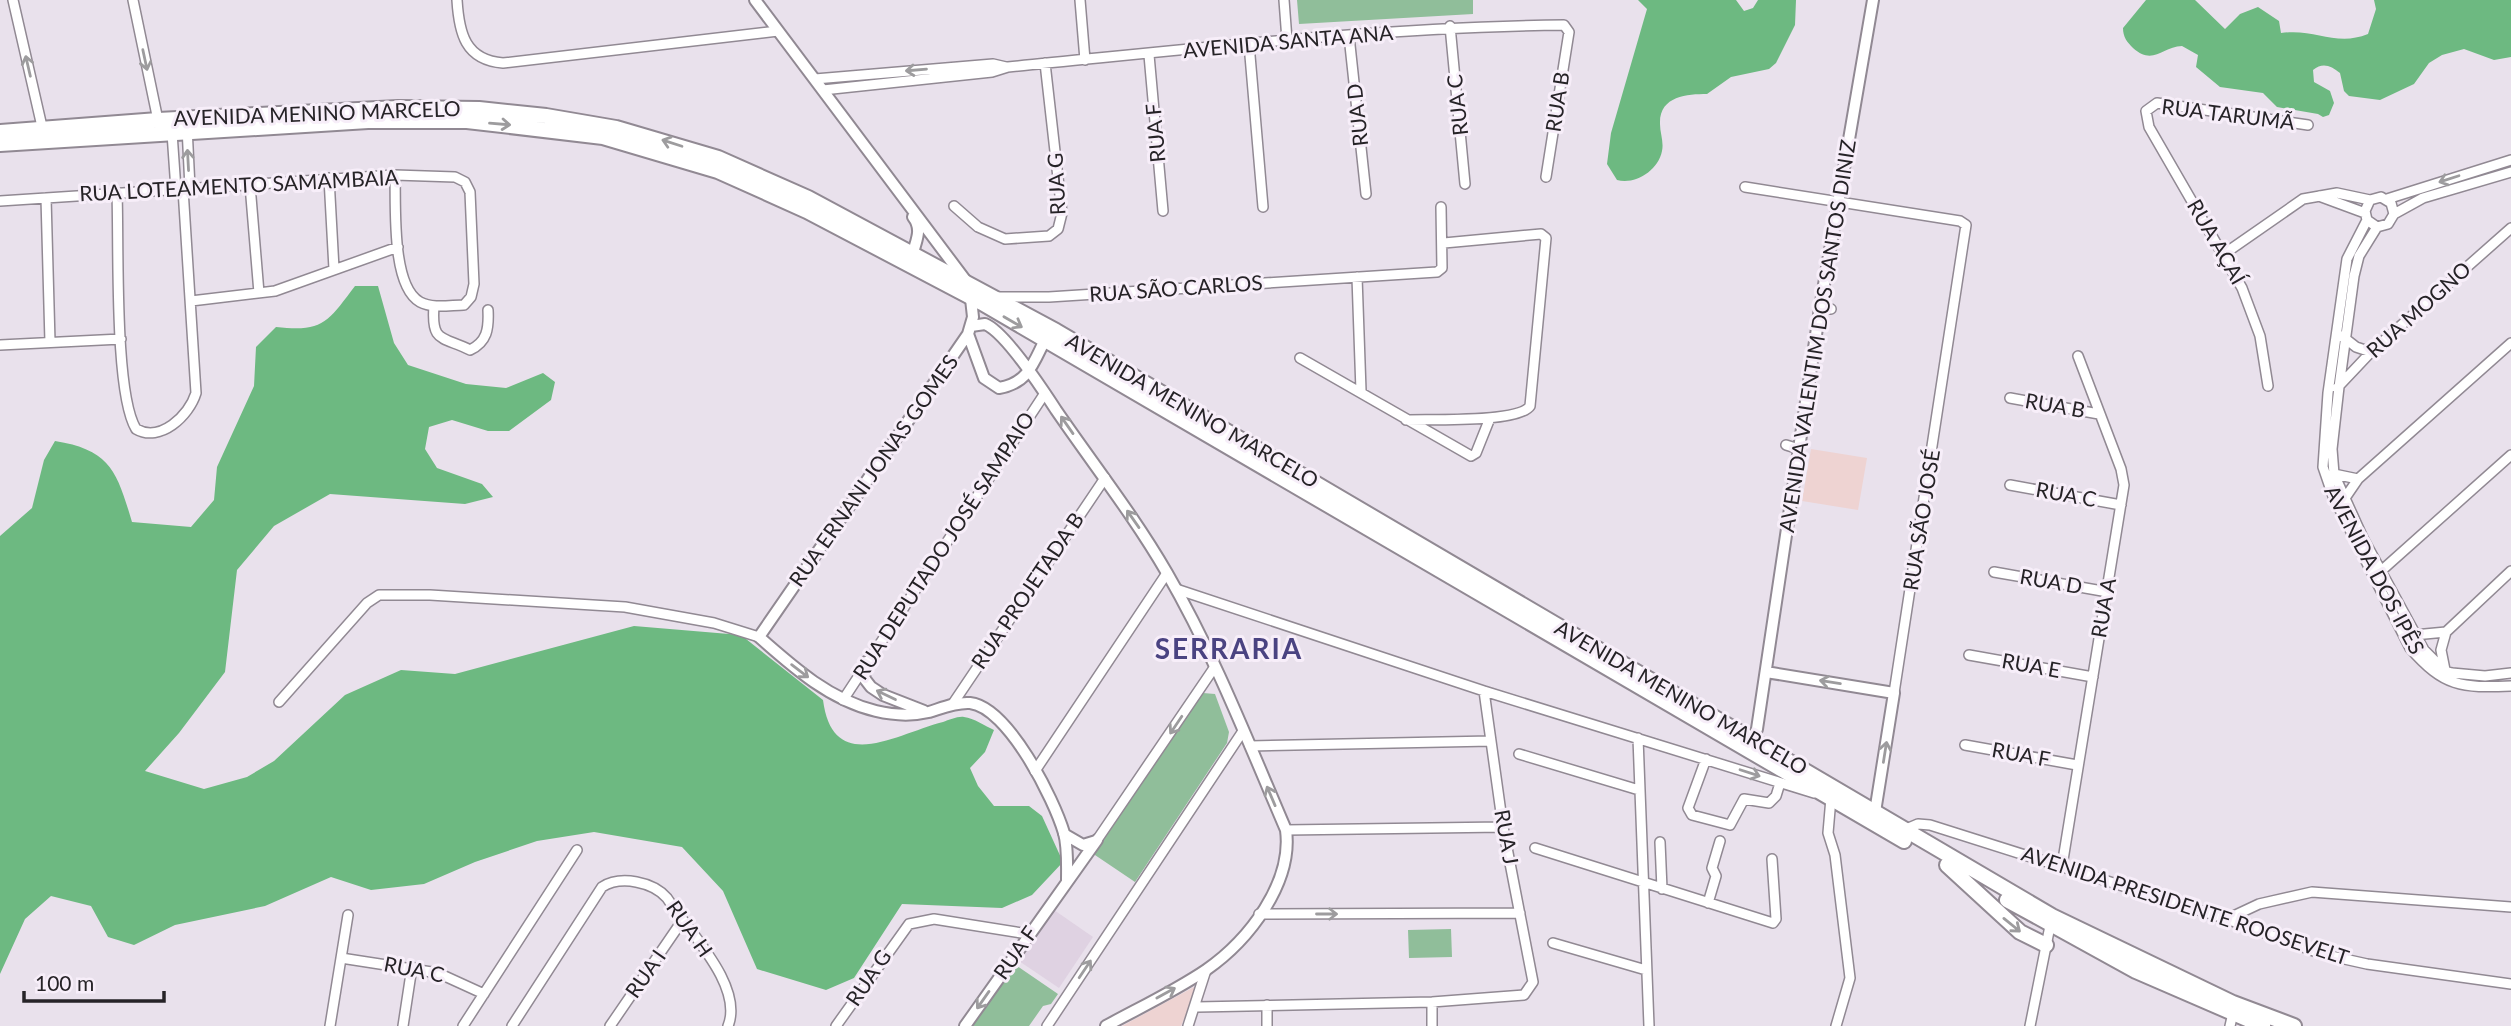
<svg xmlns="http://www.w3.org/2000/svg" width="2511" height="1026" viewBox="0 0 2511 1026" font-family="Lato,sans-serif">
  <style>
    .built { fill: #dfd2e2 }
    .education { fill: #eed3d2 }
    .green { fill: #90be9a }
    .forest { fill: #6db981 }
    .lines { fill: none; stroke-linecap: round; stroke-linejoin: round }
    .minor-casing { stroke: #918993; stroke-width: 12 }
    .tertiary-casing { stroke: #918993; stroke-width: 14 }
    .primary-casing { stroke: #918993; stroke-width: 18 }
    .minor { stroke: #fff; stroke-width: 9 }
    .tertiary { stroke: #fff; stroke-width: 10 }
    .primary { stroke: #fff; stroke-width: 14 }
    .oneway { stroke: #9d9c9e }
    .labels { text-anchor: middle; stroke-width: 6; stroke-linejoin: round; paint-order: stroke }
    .street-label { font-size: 21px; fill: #262327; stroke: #f7eef9 }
    .district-label { font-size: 28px; font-weight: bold; letter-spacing: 2px; fill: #4a4381; stroke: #f7eef9 }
  </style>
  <rect width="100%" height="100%" fill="#e9e1ec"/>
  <path class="built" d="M1054 910 1093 937 1059 988 1019 961Z"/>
  <path class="education" d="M1811 449 1867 458 1858 510 1802 501Z
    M1194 987 1196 991 1181 1026H1122Z"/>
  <path class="green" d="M1297 0H1473V14L1299 24Z
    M1203 693 1215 694 1229 732 1227 743 1135 882 1092 853Z
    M1451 929 1452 957 1409 958 1408 930Z
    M1014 964 1058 994 1051 1004 1043 1006 1029 1026H973Z"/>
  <path class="forest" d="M1638 0H1736L1744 11 1753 8 1758 0H1796L1795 25 1776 63 1769 69 1731 77 1707 94C1687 94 1659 96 1660 124 1660 133 1664 142 1662 151 1658 171 1635 185 1617 180L1607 164 1611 133 1647 9Z
    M2146 0H2195L2225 29 2240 14 2258 7 2279 21 2281 33C2315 28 2336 47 2368 34L2376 9 2374 0H2511V57L2494 60 2464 49 2442 55 2429 63 2414 84 2380 100 2349 96 2344 91 2340 73C2331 66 2323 62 2313 70L2314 82 2330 91 2334 103 2329 115 2323 117 2318 114 2277 107 2263 93 2220 87 2196 67 2198 55 2182 46C2162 47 2153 66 2133 48 2127 42 2123 37 2123 28Z
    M355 286H378L394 343 408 365 466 384 506 388 543 373 555 382 551 400 509 431H488L452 420 429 427 425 449 437 468 482 484 493 497 465 504 330 494 274 526 237 570 225 672 179 733 145 771 204 789 247 777 274 761 345 695 401 670 455 674 634 626 741 635 823 700C833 776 896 734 943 722 949 720 958 716 964 717 974 718 985 726 994 730L985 752 970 768 978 786 994 806H1029L1042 816 1063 862 1032 895 1002 908 902 904 854 978 826 990 757 969 723 891 682 847 594 832 537 841 475 862 424 884 371 890 331 877 265 906 175 925 134 945 108 937 91 906 51 896 25 919 0 974V536L32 508 44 460 55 441C111 450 117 472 132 522L191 527 214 500 217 467 254 386 256 347 276 327C323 332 327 323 355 286Z"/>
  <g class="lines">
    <defs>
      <path id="minor" d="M13 0 43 131
        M133 0 159 125
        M457 0C459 33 465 60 503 63L778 31
        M1080 0 1085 60
        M1284 0 1287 40
        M1450 26 1465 184
        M1349 36 1366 194
        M1249 44 1263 207
        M1149 55 1163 211
        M815 79 993 64 1006 67
        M823 90 992 72 1008 67C1193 49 1378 27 1564 25L1569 32 1546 177
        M187 127 190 188
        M172 133 176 190
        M329 178 334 269
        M250 185 259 293
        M1745 187 1960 221 1966 225 1894 693
        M117 194C119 243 114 393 136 429 160 443 189 416 196 393L183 189
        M2319 196 2365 213
        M46 198 50 342
        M2387 199 2511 160
        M0 201 395 175 455 177 465 182 470 192 474 284 471 297 464 305C451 305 433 309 420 302 391 286 396 205 395 175
        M954 206 978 227 1005 239 1049 236 1058 229 1062 213 1045 63
        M2394 214 2423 198 2511 172
        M2367 220 2347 259 2328 393 2323 467 2333 496 2410 648C2444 687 2461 688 2511 686
        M2377 227 2367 220 2365 211 2370 200 2381 197 2391 203 2394 214 2388 224 2377 227 2359 256 2354 276 2339 387 2332 449 2334 474 2363 538 2424 650 2445 671 2452 673 2485 676 2511 673
        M2224 254 2303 199 2337 193 2370 200
        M1357 277 1361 391
        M996 297H1049L1437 272 1442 268 1441 207
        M191 301 275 291 398 247
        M434 306C431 343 442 336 470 350 487 342 489 329 488 310
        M1820 308 1831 309
        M2342 336 2356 347 2371 352
        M0 345 121 339
        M1300 358 1471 456 1476 453 1490 418
        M2268 386 2260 336 2242 288 2149 127 2146 111 2157 103 2308 125
        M2337 388 2371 352 2511 228
        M2010 398 2099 414
        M1406 420C1429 419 1519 423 1530 406L1546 238 1541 234 1444 243
        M1786 445 1799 449
        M2334 474 2358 479
        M2010 485 2121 505
        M2345 498 2358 479 2511 343
        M2381 571 2511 455
        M1994 572 2108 592
        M1176 589 1484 691 1814 793
        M2414 635 2446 632
        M1969 655 2093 677
        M2445 670 2441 650 2446 632 2511 571
        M843 700 1045 393
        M279 702 367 603 379 595H430L625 607 714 623 759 637
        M952 705 1105 478
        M1638 738 1649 1026
        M1965 745 2077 765
        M1250 746 1491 741
        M1519 754 1639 790
        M1706 759 1688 808 1692 815 1730 825 1744 799 1769 803 1776 796 1780 783
        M1035 771 1167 573
        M1831 798 1828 833 1835 855 1850 978 1836 1026
        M1286 830 1503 827
        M1904 830 1918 824 1930 825 2227 919 2322 954 2367 964 2511 984
        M1097 840 1214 668
        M1660 842 1662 889
        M1535 848 1773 923 1776 919 1772 859
        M2062 866 2124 485 2121 469 2078 356
        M1708 903 1716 876 1712 868 1720 841
        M1259 914 1520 913
        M2227 919 2259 904 2312 892 2511 907
        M1553 943 1646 970
        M341 958 438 973 484 994
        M1432 1002V1026
        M1197 1007 1432 1002 1524 995 1533 982 1503 827 1484 691
        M330 1026 348 915
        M403 1026 412 967
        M463 1026 577 850
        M512 1026 602 887C621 875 653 882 667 898 689 932 744 986 728 1026
        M610 1026 682 921
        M836 1026 909 924 934 919 1028 934
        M1047 1026 1243 731
        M1188 1026 1206 970
        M1267 1026V1005
        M2030 1026 2051 921
        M2230 1026 2233 1013"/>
      <path id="tertiary" d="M755 0 966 281
        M912 258C914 243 924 231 913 217
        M971 299 973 317 968 334 759 637C794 668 830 700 876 711 893 715 912 716 929 712 942 708 956 702 970 703 1008 707 1054 799 1064 833 1068 847 1067 866 1067 881
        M971 326 985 324C1005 332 1043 390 1056 410 1093 464 1134 516 1167 573 1214 654 1249 744 1286 830 1293 883 1249 940 1206 970 1175 991 1139 1008 1106 1026
        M968 334 984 378 999 388C1030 383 1034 360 1047 336
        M866 662 864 678 871 687 883 695 924 711
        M1766 672 1894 693 1875 812
        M1750 746 1757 729 1820 308 1873 0
        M1064 834 1083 845 1096 841
        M965 1026 1097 840"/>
      <path id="primary" d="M0 132 158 120 398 108 479 109 546 116 616 128 718 158 808 198 1056 331 2052 916 2233 1003 2294 1026
        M0 144 368 121H467L603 137 718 171 807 211 982 303 1904 841
        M1947 865 2020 932 2046 945
        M2007 900 2136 971 2263 1026"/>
    </defs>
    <use href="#minor" class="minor-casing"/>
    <use href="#tertiary" class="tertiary-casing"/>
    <use href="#primary" class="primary-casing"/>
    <use href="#minor" class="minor"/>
    <use href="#tertiary" class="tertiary"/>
    <use href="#primary" class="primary"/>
  </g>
  <defs><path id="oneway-shaft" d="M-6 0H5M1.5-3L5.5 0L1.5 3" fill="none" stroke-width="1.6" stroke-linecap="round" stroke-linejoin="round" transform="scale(1.75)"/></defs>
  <g class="oneway">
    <use href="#oneway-shaft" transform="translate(145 60) rotate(78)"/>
    <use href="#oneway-shaft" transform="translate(28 66) rotate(-103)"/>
    <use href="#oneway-shaft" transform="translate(916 70) rotate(175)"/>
    <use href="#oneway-shaft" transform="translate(500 124) rotate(5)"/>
    <use href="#oneway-shaft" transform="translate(672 143) rotate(-162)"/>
    <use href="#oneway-shaft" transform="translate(188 160) rotate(-93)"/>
    <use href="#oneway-shaft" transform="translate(2449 179) rotate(162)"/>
    <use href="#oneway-shaft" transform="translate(1013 322) rotate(30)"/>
    <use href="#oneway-shaft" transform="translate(1067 425) rotate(-125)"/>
    <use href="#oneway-shaft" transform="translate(1133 519) rotate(-125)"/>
    <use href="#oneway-shaft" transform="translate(800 671) rotate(37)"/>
    <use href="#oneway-shaft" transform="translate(1830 682) rotate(-171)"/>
    <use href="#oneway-shaft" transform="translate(886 695) rotate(-154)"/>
    <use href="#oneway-shaft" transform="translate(1176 725) rotate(124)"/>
    <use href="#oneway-shaft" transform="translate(1885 752) rotate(-81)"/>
    <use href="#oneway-shaft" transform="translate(1750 773) rotate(18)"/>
    <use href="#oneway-shaft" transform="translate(1271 796) rotate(-113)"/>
    <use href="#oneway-shaft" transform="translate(1327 914)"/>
    <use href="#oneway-shaft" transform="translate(2012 925) rotate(39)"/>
    <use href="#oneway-shaft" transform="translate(1085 969) rotate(-56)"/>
    <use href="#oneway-shaft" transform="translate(1166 993) rotate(-29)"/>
    <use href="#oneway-shaft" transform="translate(983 1000) rotate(125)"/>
  </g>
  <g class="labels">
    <g class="street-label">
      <text transform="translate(1288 42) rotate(-5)" y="7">AVENIDA SANTA ANA</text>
      <text transform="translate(1558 102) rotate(-81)" y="7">RUA B</text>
      <text transform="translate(1458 105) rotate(-96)" y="7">RUA C</text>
      <text transform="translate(317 114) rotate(-2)" y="7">AVENIDA MENINO MARCELO</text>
      <text transform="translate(1358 115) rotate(-96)" y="7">RUA D</text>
      <text transform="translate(2228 115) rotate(7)" y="7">RUA TARUMÃ</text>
      <text transform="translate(1156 133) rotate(-95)" y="7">RUA F</text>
      <text transform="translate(1057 184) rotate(-93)" y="7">RUA G</text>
      <text transform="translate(239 186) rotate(-3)" y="7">RUA LOTEAMENTO SAMAMBAIA</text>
      <text transform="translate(2216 242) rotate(60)" y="7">RUA AÇAÍ</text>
      <text transform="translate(1176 289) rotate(-4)" y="7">RUA SÃO CARLOS</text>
      <text transform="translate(2419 310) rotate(-42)" y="7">RUA MOGNO</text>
      <text transform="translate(1818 336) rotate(-81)" y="7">AVENIDA VALENTIM DOS SANTOS DINIZ</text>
      <text transform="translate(2055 406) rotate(10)" y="7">RUA B</text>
      <text transform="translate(1192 411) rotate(30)" y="7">AVENIDA MENINO MARCELO</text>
      <text transform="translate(874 471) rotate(-55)" y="7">RUA ERNANI JONAS GOMES</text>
      <text transform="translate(2066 495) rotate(10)" y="7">RUA C</text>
      <text transform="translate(1922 520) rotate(-81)" y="7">RUA SÃO JOSÉ</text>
      <text transform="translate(944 546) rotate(-57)" y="7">RUA DEPUTADO JOSÉ SAMPAIO</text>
      <text transform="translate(2374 570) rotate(62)" y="7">AVENIDA DOS IPÊS</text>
      <text transform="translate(2051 582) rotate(10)" y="7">RUA D</text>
      <text transform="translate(1028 591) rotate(-56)" y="7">RUA PROJETADA B</text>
      <text transform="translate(2104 608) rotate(-80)" y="7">RUA A</text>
      <text transform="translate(2031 666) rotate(10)" y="7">RUA E</text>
      <text transform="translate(1681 698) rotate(30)" y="7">AVENIDA MENINO MARCELO</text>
      <text transform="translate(2021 755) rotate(10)" y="7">RUA F</text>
      <text transform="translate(1506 837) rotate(80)" y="7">RUA J</text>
      <text transform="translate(2185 906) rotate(18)" y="7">AVENIDA PRESIDENTE ROOSEVELT</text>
      <text transform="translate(689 929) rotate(55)" y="7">RUA H</text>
      <text transform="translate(1016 953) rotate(-55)" y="7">RUA F</text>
      <text transform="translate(414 970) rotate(11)" y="7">RUA C</text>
      <text transform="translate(646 974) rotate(-55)" y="7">RUA I</text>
      <text transform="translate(869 978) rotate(-56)" y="7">RUA G</text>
    </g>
    <g class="district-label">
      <text x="1229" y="659">SERRARIA</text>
    </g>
  </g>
  <path d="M24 991v10h140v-10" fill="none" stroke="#262327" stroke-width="3.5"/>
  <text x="35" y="991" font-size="21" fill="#262327" stroke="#f7eef9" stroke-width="5" paint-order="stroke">100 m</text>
</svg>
